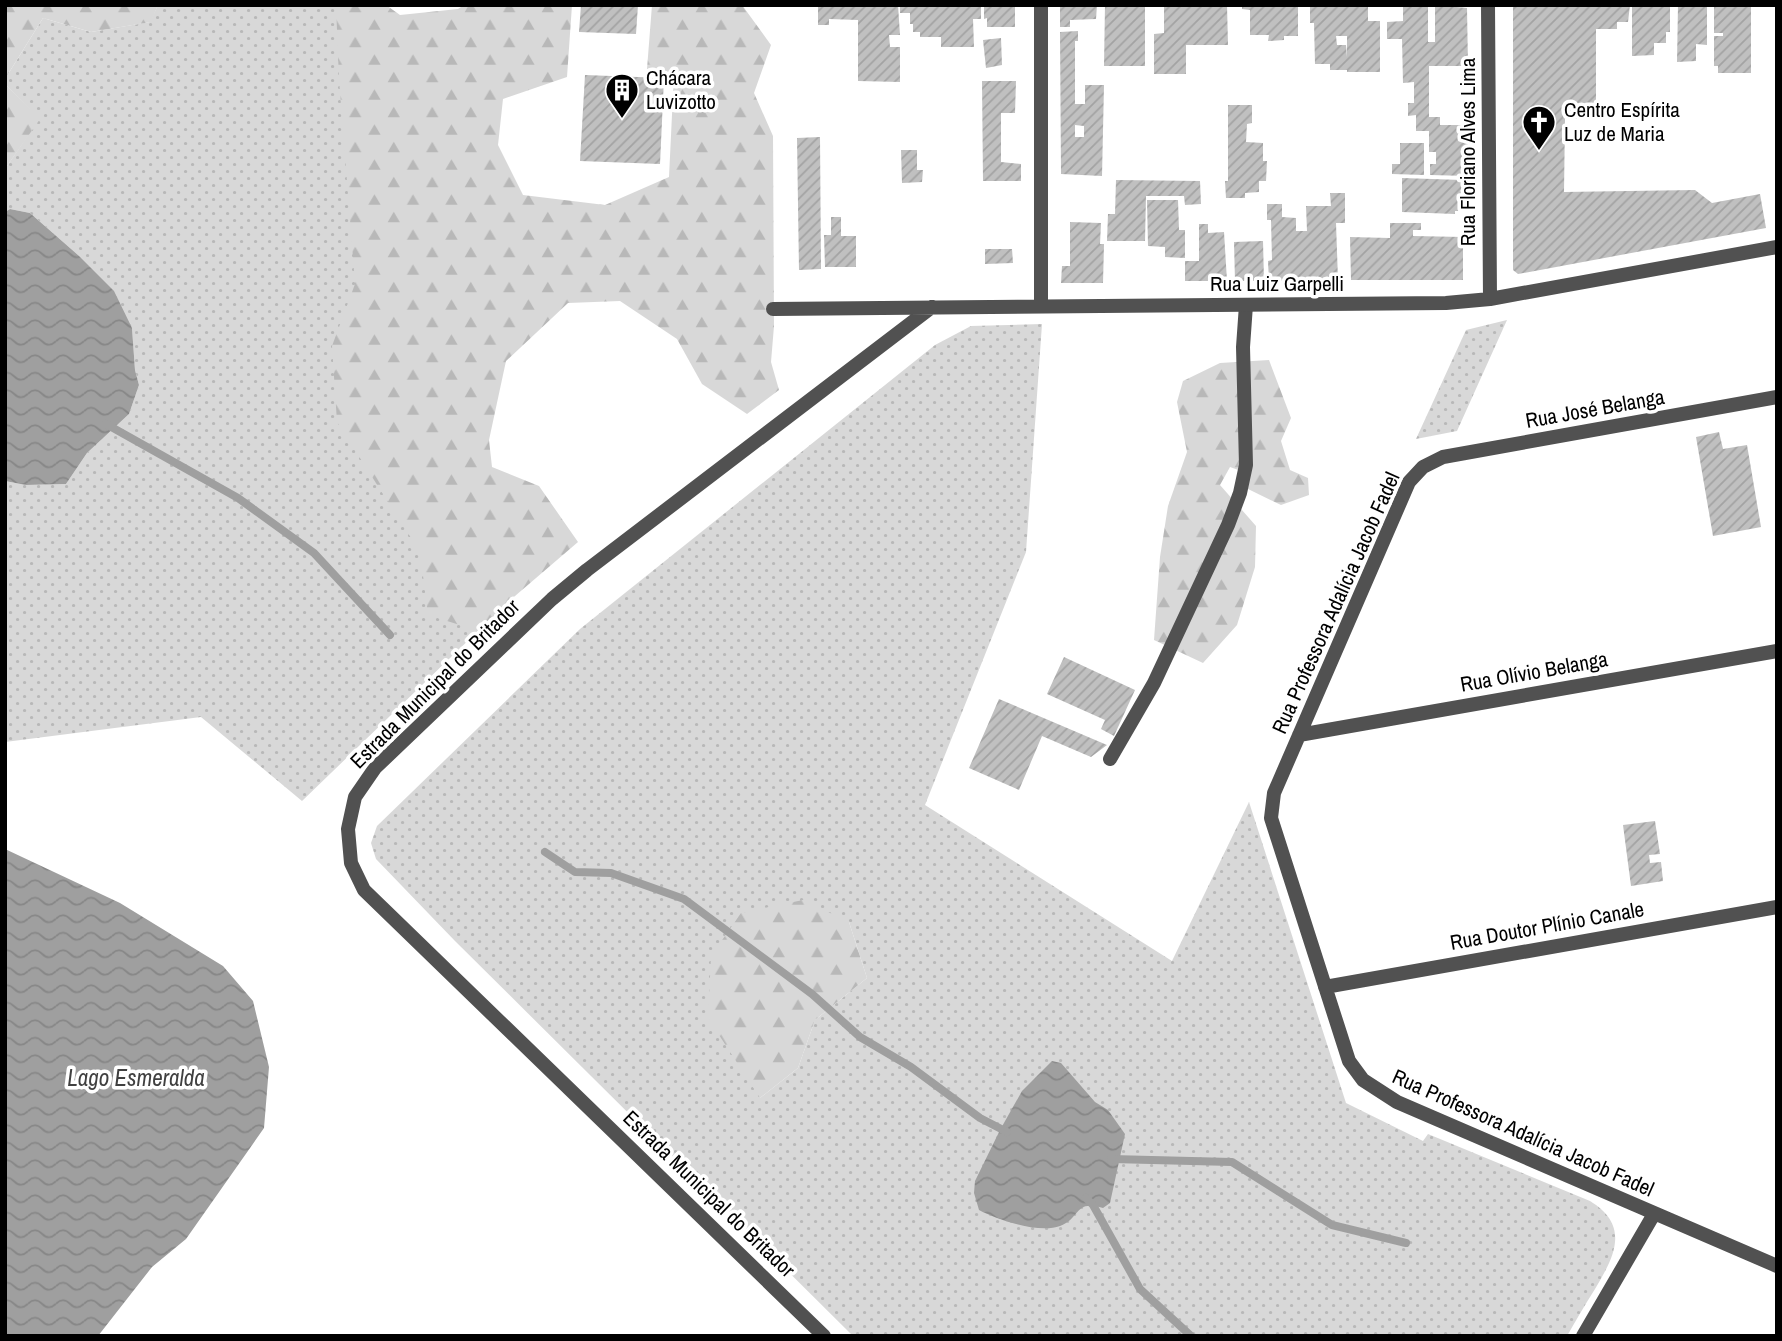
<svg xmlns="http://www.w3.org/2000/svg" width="1782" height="1341" viewBox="0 0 1782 1341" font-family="'Archivo Narrow',sans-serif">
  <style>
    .grass { fill: url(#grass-dots); fill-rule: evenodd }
    .forest { fill: url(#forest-firs) }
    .water { fill: url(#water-waves) }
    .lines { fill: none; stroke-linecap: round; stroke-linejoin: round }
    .stream { stroke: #9f9f9f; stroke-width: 8 }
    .building { fill: url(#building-hatch); fill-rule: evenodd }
    .service { stroke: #515151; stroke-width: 14 }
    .minor { stroke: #515151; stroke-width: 14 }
    .labels { text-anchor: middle; stroke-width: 7; stroke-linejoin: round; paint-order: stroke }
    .poi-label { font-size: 21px; fill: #000; stroke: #fff; text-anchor: start }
    .street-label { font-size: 21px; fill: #000; stroke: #fff }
    .water-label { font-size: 23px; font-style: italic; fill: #404040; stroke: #fff }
  </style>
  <defs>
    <pattern id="grass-dots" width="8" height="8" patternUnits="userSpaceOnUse" patternTransform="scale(1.75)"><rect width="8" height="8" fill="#d8d8d8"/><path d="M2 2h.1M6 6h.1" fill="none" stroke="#b8b8b8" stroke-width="1.8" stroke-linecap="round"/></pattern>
    <pattern id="forest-firs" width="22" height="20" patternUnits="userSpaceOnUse" patternTransform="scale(1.75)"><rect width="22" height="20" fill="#d8d8d8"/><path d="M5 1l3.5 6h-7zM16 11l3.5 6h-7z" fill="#b8b8b8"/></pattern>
    <pattern id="water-waves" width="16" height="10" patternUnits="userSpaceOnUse" patternTransform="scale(1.75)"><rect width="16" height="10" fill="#9f9f9f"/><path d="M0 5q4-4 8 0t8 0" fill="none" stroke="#878787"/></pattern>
    <pattern id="building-hatch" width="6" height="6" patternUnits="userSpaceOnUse" patternTransform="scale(1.75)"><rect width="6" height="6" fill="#c0c0c0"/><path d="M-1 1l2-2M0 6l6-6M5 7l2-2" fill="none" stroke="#a3a3a3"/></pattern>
  </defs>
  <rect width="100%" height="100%" fill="#fff"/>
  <path class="grass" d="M158 5H367L508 602 302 801 201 717 5 742V481L26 485 66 484 87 453 129 414 139 385 135 370 132 328 78 255 30 213 10 209 5 212V169L39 119 5 84V79L43 18 91 32 150 22Z
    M1507 320 1457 431 1416 439 1466 330Z
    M1042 324 1026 552 925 805 1172 961 1249 802 1346 1103 1423 1141 1428 1134 1590 1201C1631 1226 1614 1257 1595 1289 1585 1305 1576 1320 1567 1336H853L455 941 376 859 371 843 377 826 580 629 935 345 971 326ZM849 922 867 978 815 1020 798 1068 760 1098Z"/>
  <path class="forest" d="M5 5H158L151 22 91 32 43 18 5 79Z
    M336 5H386L400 15 458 9 464 5H572L567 77 503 99 498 145 523 195 605 205 669 177 674 73 647 69 652 5H742L771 45 754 93 773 136 774 326 771 362 779 390 747 414 702 384 677 339 620 301 568 303 506 361 489 440 492 467 539 486 578 542 508 602 479 631 428 615 420 552 337 422 332 346 355 284 339 79Z
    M5 84 40 119 5 169Z
    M1269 360 1291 418 1281 441 1290 470 1308 478 1309 495 1281 505 1248 489 1244 472 1230 467 1220 485 1256 526 1255 567 1237 625 1203 663 1154 640 1160 557 1168 506 1187 452 1177 402 1183 381 1220 363Z
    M803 900 849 922 867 978 815 1020 798 1068 760 1098 708 1018 711 956 741 913Z"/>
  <path class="water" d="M10 209 30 213 78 255 114 291 132 328 135 370 139 385 129 414 87 453 66 484 26 485 5 481V212Z
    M5 849 120 903 223 966 253 1001 269 1067 264 1128 186 1239 152 1267 98 1336H5Z
    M1052 1061 1061 1063 1095 1102 1108 1110 1125 1134 1110 1203 1103 1208C1074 1199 1081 1218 1060 1226 1039 1234 998 1220 979 1210L974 1193 975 1181 1000 1130 1022 1091Z"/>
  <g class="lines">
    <path class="stream" d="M106 424 238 498 314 553 390 635
      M545 852 575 872 611 873 684 899 812 994 860 1037 911 1067 980 1118 1007 1132
      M1111 1159 1232 1162 1332 1225 1406 1243
      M1086 1198 1093 1205 1140 1289 1191 1336"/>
  </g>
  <path class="building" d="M581 5H638L636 34 579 32Z
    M818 5H898L900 35H889L890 47H900V82L858 81V20L829 19V25H818Z
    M900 5H981V19H973L974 47H941V37H920V32H913V24H910V13H900Z
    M984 5H1015V27H987V18L984 19Z
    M1060 5H1097L1096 19 1070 20V27H1060Z
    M1105 5H1145V66H1104Z
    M1164 5H1227L1228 45H1186V74H1154V34L1164 33Z
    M1242 5H1298V36H1284V40L1268 41 1269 35H1250V10L1242 9Z
    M1310 5H1368V21H1380V72H1347V70H1330V64H1315L1314 23H1310ZM1336 36H1347V57L1346 45H1337Z
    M1403 5H1428V42H1435V5L1467 8 1468 66H1429V117H1440V125H1468V176L1430 175V164H1436V152H1429V131H1416V115L1408 116V103H1414V82L1403 83 1402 39H1387V22L1403 21Z
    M1513 5H1630L1628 22H1617V29H1596V119H1565L1564 192 1695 190 1712 203 1760 194 1766 228 1518 274 1513 270Z
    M1632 5H1670V32H1666V43H1654V55L1632 56Z
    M1678 5H1707V45L1696 44V61L1677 62Z
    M1714 5H1751V73H1718V66H1714V36H1723V33H1714Z
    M1078 31V41H1075V104H1085V85H1104L1102 176 1061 174 1060 32ZM1075 125 1084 126V137H1075Z
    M1001 38 1002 65 986 68 983 40Z
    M585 75 664 78 660 164 580 161Z
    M982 81H1016L1015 113H1001V162L1021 164V181H983Z
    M1228 105H1252V123L1247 124 1246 142 1263 143V161H1267L1266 181H1259V192L1245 193V198H1226L1225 181H1228Z
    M820 137 821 269 799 270 797 138Z
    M1400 143H1424V175L1392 174V164H1400Z
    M901 150H917V170H923L922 182 902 183Z
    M1402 178 1462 180V211H1455V214L1402 212Z
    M1116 180 1200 181 1201 204 1185 205 1184 196H1146L1145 241H1107L1108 214H1115Z
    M1330 193H1345V223H1336L1338 280 1269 281 1268 261 1272 260 1271 220H1267V204H1282V217L1296 218V231H1307L1306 206H1331Z
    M1147 200H1178L1179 230H1185V258L1165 257V247L1148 246Z
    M831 217H841V236H856V267H825L824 235H831Z
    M1070 222 1101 223 1100 244H1104L1103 283H1061L1062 266H1070Z
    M1390 223H1421V230H1413V236L1463 237V280H1351L1350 237 1390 238Z
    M1199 224H1208V233L1224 232 1227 281H1185V261H1199Z
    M1263 241 1264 281H1235L1234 242Z
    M985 249H1012L1013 263 985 264Z
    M1719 432 1723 449 1747 445 1761 527 1713 536 1696 437Z
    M1064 657 1135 690 1114 736 1101 729 1105 720 1047 694Z
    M999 699 1107 745 1091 757 1042 736 1019 790 969 768Z
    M1655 821 1660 854 1649 855 1650 863 1661 862 1663 881 1631 886 1623 825Z"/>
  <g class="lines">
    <path class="service" d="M1110 759 1154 683 1228 525 1240 493 1246 465 1243 347 1246 305"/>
    <path class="minor" d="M1488 5 1490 299
      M1041 306V5
      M773 309 1446 303 1490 299 1777 247
      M1777 397 1443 457 1423 467 1409 482 1274 793 1271 818 1349 1061 1363 1080 1397 1102 1777 1266
      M1299 735 1777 651
      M1325 987 1777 907
      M824 1336 364 890 351 863 348 829 355 797 375 768 552 599 587 570 932 307
      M1583 1336 1654 1214"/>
  </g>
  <defs>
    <symbol id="building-pin" viewBox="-11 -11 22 30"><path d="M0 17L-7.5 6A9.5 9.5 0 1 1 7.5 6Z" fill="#000" stroke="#fff"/><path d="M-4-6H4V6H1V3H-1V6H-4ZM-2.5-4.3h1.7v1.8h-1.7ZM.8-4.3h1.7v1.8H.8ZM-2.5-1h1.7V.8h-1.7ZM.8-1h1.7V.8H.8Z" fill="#fff"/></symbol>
    <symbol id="church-pin" viewBox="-11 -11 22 30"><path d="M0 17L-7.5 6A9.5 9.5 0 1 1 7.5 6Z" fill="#000" stroke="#fff"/><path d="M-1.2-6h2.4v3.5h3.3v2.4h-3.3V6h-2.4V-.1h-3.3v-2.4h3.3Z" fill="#fff"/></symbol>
  </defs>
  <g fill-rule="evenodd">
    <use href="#building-pin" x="603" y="71" width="38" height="52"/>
    <use href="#church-pin" x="1520" y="103" width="38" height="52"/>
  </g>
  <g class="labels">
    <g class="poi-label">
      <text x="646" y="85">Chácara<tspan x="646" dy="24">Luvizotto</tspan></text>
      <text x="1564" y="117">Centro Espírita<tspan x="1564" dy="24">Luz de Maria</tspan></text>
    </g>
    <g class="street-label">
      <text transform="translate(1468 152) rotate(-90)" y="7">Rua Floriano Alves Lima</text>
      <text x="1277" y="291">Rua Luiz Garpelli</text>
      <text transform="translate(1595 409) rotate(-10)" y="7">Rua José Belanga</text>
      <text transform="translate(1336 603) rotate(-66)" y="7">Rua Professora Adalícia Jacob Fadel</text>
      <text transform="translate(1534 672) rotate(-10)" y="7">Rua Olívio Belanga</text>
      <text transform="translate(435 684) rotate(-45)" y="7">Estrada Municipal do Britador</text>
      <text transform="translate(1547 926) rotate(-10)" y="7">Rua Doutor Plínio Canale</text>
      <text transform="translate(1523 1133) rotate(24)" y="7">Rua Professora Adalícia Jacob Fadel</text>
      <text transform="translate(709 1194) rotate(44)" y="7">Estrada Municipal do Britador</text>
    </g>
    <g class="water-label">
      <text x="136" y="1086">Lago Esmeralda</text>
    </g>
  </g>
  <rect width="1782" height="1341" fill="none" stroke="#000000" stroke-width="14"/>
</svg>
